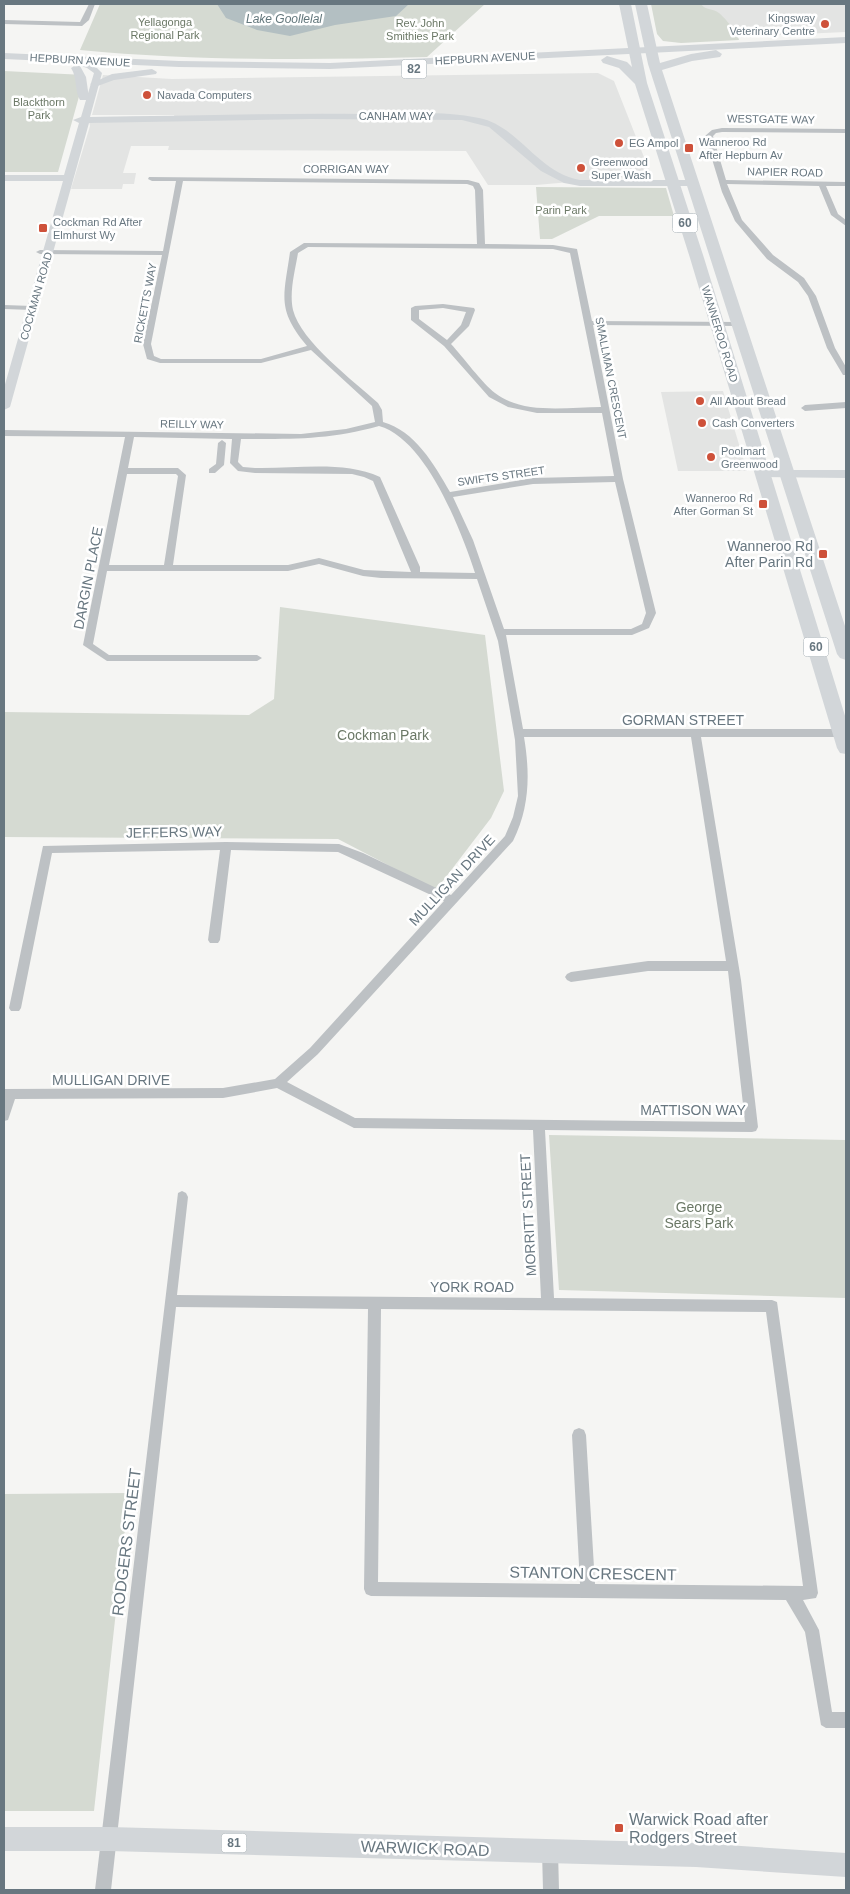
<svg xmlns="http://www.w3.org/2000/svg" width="850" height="1894" viewBox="0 0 850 1894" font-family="Helvetica,sans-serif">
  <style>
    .built { fill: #e3e4e3 }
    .green { fill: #d5dad2 }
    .water { fill: #b3bfc2 }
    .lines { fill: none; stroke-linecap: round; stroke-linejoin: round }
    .street { fill: #bdc1c4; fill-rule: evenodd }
    .secondary { fill: #d2d6d9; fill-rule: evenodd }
    .primary { fill: #d2d6d9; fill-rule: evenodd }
    .highway { fill: #d2d6d9; fill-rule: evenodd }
    .poi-dot { fill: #ce513a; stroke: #fff; stroke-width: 2 }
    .labels { text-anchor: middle; stroke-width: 5; stroke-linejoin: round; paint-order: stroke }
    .far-poi-label { font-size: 11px; fill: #687780; stroke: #fff; text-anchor: start }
    .far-park-label { font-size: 11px; fill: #6b7866; stroke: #fff }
    .far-street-label { font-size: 11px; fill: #687780; stroke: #fff }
    .far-water-label { font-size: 12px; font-style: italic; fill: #63777c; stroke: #fff }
    .shield { fill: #fff; stroke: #95a0a6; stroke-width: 1 }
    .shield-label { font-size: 12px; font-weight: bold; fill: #687780 }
    .poi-label { font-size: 14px; fill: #687780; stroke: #fff; text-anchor: end }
    .street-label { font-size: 14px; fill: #687780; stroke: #fff }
    .park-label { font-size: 14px; fill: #6b7866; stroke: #fff }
    .near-street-label { font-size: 16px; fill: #687780; stroke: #fff }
    .near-poi-label { font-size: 16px; fill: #687780; stroke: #fff; text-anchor: start }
  </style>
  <rect width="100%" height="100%" fill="#f5f5f3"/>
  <path class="built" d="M657 4H846V32L666 40Z
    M598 73 614 81 651 175 536 185H488L466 151 168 150 169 146H131L123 173H136L134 184H123L122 189H71L90 126 89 121H175L174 115H92L103 75 172 79Z
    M723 391 747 471H678L661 392Z"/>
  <path class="green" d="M100 4H485L427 57C311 60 195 61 80 50Z
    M651 4H701C706 11 713 8 719 13 725 18 738 33 739 40L681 43 663 41 657 34Z
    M4 71 85 75 58 172H4Z
    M536 187 666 188 674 216H599L552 239H540Z
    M280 607 485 635 504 791 491 818 436 890 338 839 4 837V712L249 715 274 699Z
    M549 1135 846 1140V1298L559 1290Z
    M129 1493 94 1811H4V1494Z"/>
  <path class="water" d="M217 4H409L396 16 335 25 290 36 257 30 226 18Z"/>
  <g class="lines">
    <path class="street" d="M89 4H95L89 20 82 26 4 24V20L80 22Z
      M722 128 846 129V133L722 132 716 133 713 136 726 180 846 182V186H826L838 214 846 220V226L831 215 819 186 727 184 742 220 773 255 804 278 816 296 835 348 846 367V375H843L827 348 808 296 798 282 767 259 735 221 722 192 705 136 712 130Z
      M149 177 468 180 479 183 483 190 485 244 553 245 577 249 592 321 738 322 742 324 738 326 593 325 623 479 656 613 649 628 632 635H506L523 729H846V737H701L741 980 758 1127 756 1131 752 1132 545 1130 554 1298 772 1300 777 1302 818 1593 816 1598 803 1600 819 1630 832 1712H846V1728H826L821 1725 805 1632 786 1600 371 1596 366 1594 364 1589 368 1309 176 1307 111 1890H95L178 1193 182 1191 186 1193 188 1197 177 1295 541 1298 533 1130 354 1128 277 1088 223 1098 15 1099 8 1120 4 1121V1089L223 1088 275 1079 310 1048 444 901 338 852 231 850 220 940 218 943H210L208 940 220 850 52 853 21 1008 19 1011H11L9 1008 43 846 226 842 339 844 363 853 451 895 505 836 513 817 518 796 515 740 498 641 477 579 381 578 363 576 319 564 288 571H107L93 644 109 655H257L262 658 257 661H107L83 645 125 437 4 436V430L301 434 346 429 375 422 372 406 311 350 261 363H160L147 359 143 344 162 255 40 254 36 252 40 250 163 251 176 181H152L148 179ZM183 181 467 184 473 186 475 190 477 244 304 243 290 252C284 296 276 309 307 346L261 359H161L154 356 151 344ZM308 247 553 249 570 253 601 407C568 407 523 415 495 393 482 383 463 357 451 344L469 326 475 310 474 308 443 304 415 306 411 308V320L444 346 489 397 508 407 537 413H602L614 476 533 478 450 492C434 464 415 431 383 422L382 410 378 403C354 381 301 342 293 310 289 292 295 271 298 253ZM443 308 466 312 461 325 447 340 419 319V310ZM379 426C426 439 461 530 475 573L420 572V567L380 477C343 460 295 469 255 468L243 467 238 462 241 439C292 439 329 440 379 426ZM134 437 232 439 230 463 238 471 255 473 352 474 364 477 373 481 411 572 364 570 319 558 288 565H173L186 475 178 468H128ZM127 474H176L178 476 164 565H109ZM615 482 646 613 642 624 631 629H504L473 540 453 497 533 484ZM524 737H691L726 961H648L571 972 567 974 565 977 567 980 571 982 648 971H728L745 1122 355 1118 287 1082 318 1054 513 841C530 807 530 773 524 737ZM381 1309 766 1312 803 1586 595 1584 586 1435 584 1430 579 1428 574 1430 572 1435 580 1584 378 1582Z
      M4 305 32 306 36 308 32 310 4 309Z
      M846 402V408L805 411 801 408 805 405Z
      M222 440 226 443 224 465 215 473H209V469L216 464 218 443Z
      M550 1843 556 1845 558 1851 559 1890H543L542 1851 544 1845Z"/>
    <path class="secondary" d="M72 57 93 64 102 73 90 117C181 116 272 113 362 114 401 114 441 110 479 118 519 126 537 172 580 180H693L698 183 693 186H580L564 183 541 171 489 127 462 120 311 119 89 123 10 407 4 410V388L63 181H4V175H64L79 123 73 120 81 117 94 73 87 68 69 62 68 60Z
      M763 470H846V478L759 477 757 474Z"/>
    <path class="primary" d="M846 37V43L330 69 179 67 4 59V53L179 61 330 63Z
      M76 65 80 66 86 77 89 98 88 100H80C74 90 78 79 71 68Z
      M152 69 157 72 156 74 114 80 95 87 90 84 112 74Z
      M4 1827H109L696 1843 846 1853V1877L696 1867 109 1851H4Z"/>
    <path class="highway" d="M619 4H631L647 83 704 258 846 719V754L840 753 837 748 690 258 635 84 619 68 603 63 601 60 607 56 627 62 632 67Z
      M635 4H647L660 63 691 54 716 50 722 54 720 57 692 61 662 70 846 629V660L840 658 837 654 648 64Z"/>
  </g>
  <g class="poi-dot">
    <circle cx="825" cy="24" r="5"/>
    <circle cx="147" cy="95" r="5"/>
    <circle cx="619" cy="143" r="5"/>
    <rect x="684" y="143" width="10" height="10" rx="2.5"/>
    <circle cx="581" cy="168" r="5"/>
    <rect x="38" y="223" width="10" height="10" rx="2.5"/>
    <circle cx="700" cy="401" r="5"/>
    <circle cx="702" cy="423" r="5"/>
    <circle cx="711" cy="457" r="5"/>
    <rect x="758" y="499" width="10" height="10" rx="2.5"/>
    <rect x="818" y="549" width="10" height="10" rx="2.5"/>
    <rect x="614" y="1823" width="10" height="10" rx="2.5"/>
  </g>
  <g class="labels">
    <g class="far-poi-label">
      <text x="815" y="22" text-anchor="end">Kingsway<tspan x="815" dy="13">Veterinary Centre</tspan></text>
      <text x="157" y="99">Navada Computers</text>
      <text x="699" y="146">Wanneroo Rd<tspan x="699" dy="13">After Hepburn Av</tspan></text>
      <text x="629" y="147">EG Ampol</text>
      <text x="591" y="166">Greenwood<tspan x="591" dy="13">Super Wash</tspan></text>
      <text x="53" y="226">Cockman Rd After<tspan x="53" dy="13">Elmhurst Wy</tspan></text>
      <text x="710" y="405">All About Bread</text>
      <text x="712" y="427">Cash Converters</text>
      <text x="721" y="455">Poolmart<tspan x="721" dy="13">Greenwood</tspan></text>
      <text x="753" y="502" text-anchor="end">Wanneroo Rd<tspan x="753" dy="13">After Gorman St</tspan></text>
    </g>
    <g class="far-park-label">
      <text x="165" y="26">Yellagonga<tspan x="165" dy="13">Regional Park</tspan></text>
      <text x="420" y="27">Rev. John<tspan x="420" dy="13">Smithies Park</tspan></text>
      <text x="39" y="106">Blackthorn<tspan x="39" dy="13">Park</tspan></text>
      <text x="561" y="214">Parin Park</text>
    </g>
    <g class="far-street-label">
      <text transform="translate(485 58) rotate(-3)" y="4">HEPBURN AVENUE</text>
      <text transform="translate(80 60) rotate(3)" y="4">HEPBURN AVENUE</text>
      <text x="396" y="120">CANHAM WAY</text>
      <text transform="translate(771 119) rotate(1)" y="4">WESTGATE WAY</text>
      <text x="346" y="173">CORRIGAN WAY</text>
      <text transform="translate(785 172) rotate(1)" y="4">NAPIER ROAD</text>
      <text transform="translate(36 296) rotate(-74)" y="4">COCKMAN ROAD</text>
      <text transform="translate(145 303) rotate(-79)" y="4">RICKETTS WAY</text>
      <text transform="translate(720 334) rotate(73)" y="4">WANNEROO ROAD</text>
      <text transform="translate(611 378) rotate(79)" y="4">SMALLMAN CRESCENT</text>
      <text transform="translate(192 424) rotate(1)" y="4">REILLY WAY</text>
      <text transform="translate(501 476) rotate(-8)" y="4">SWIFTS STREET</text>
    </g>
    <g class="far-water-label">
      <text x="284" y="23">Lake Goollelal</text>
    </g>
    <g class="shield">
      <rect x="401.5" y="59.5" width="25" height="19" rx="4"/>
      <rect x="672.5" y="213.5" width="25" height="19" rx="4"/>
      <rect x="803.5" y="637.5" width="25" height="19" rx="4"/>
      <rect x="221.5" y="1833.5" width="25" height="19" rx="4"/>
    </g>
    <g class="shield-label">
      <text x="414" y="73">82</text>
      <text x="685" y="227">60</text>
      <text x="816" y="651">60</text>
      <text x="234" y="1847">81</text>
    </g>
    <g class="poi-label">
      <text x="813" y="551">Wanneroo Rd<tspan x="813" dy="16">After Parin Rd</tspan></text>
    </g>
    <g class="street-label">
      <text transform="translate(88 578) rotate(-79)" y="5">DARGIN PLACE</text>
      <text x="683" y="725">GORMAN STREET</text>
      <text transform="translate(174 832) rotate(-1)" y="5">JEFFERS WAY</text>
      <text transform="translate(452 880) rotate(-47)" y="5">MULLIGAN DRIVE</text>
      <text x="111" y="1085">MULLIGAN DRIVE</text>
      <text x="693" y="1115">MATTISON WAY</text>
      <text transform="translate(528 1215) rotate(-93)" y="5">MORRITT STREET</text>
      <text x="472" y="1292">YORK ROAD</text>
    </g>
    <g class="park-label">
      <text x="383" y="740">Cockman Park</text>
      <text x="699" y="1212">George<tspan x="699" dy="16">Sears Park</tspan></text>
    </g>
    <g class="near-street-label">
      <text transform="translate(126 1542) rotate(-83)" y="6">RODGERS STREET</text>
      <text transform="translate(593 1573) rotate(1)" y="6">STANTON CRESCENT</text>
      <text transform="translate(425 1848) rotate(2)" y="6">WARWICK ROAD</text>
    </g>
    <g class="near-poi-label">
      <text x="629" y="1825">Warwick Road after<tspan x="629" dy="18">Rodgers Street</tspan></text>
    </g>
  </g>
  <rect width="850" height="1894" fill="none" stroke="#687780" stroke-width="10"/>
</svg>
